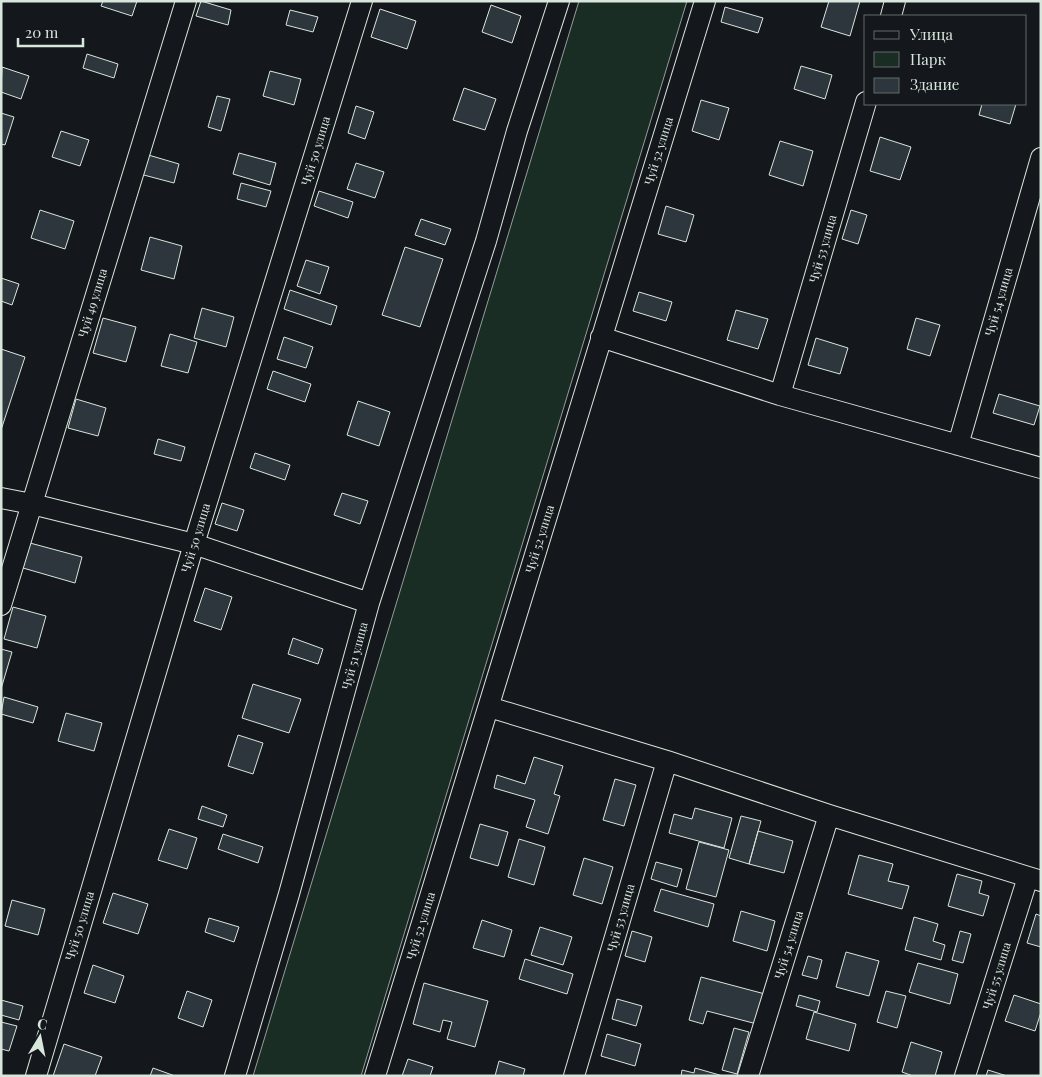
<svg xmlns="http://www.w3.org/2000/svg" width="1042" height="1077" viewBox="0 0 1042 1077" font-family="'Playfair Display',serif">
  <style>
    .green { fill: #1a2d24; stroke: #939e99 }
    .building { fill: #2c363c; stroke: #d8e6dc }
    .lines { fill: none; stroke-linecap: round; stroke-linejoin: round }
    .minor-casing { stroke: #d8e6dc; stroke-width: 22 }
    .minor { stroke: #14181c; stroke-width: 20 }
    .labels { text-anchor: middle; stroke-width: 4; stroke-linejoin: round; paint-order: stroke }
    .street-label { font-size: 12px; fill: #d8e6dc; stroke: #14181c }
  </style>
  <rect width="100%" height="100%" fill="#14181c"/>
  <path class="green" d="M579 1H687L361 1076H253Z"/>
  <path class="building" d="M103 1H137L132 16 101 6Z
    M201 1 231 10 228 25 196 16Z
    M829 1H860L850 36 821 27Z
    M491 5 521 16 512 43 482 32Z
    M725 7 763 18 758 33 721 22Z
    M380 9 416 21 407 49 371 37Z
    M290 10 318 17 313 32 286 25Z
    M87 54 118 64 114 78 83 68Z
    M801 66 832 75 825 99 794 89Z
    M2 67 29 76 21 99 1 92Z
    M270 71 301 79 294 105 263 96Z
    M464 88 496 99 485 130 453 120Z
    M217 96 230 99 221 131 208 127Z
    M701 100 729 108 719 140 692 131Z
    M982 104H1016L1010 124 979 115Z
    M356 106 374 112 365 139 348 133Z
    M1 113 14 117 5 145 1 144Z
    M61 131 89 140 80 166 52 157Z
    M880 137 911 147 900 180 870 171Z
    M780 141 813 151 803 186 769 175Z
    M239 153 276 163 270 185 233 174Z
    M145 154 179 164 174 183 140 174Z
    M356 163 384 172 375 198 347 189Z
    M241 183 271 191 266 207 237 199Z
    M319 191 353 202 348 218 314 206Z
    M666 206 694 215 686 242 658 234Z
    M40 210 74 221 65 249 31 238Z
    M851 210 867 215 858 244 842 239Z
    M421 219 451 229 445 245 415 235Z
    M150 237 182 246 174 279 141 270Z
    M405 247 443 259 420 327 382 315Z
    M306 260 329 267 320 294 297 286Z
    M1 278 19 284 12 305 1 301Z
    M290 290 337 306 331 325 284 309Z
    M639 292 672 302 666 321 633 311Z
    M202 308 234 317 226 347 194 338Z
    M736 310 768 319 758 349 727 340Z
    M103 318 136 327 126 362 93 353Z
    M916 318 940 325 930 356 907 349Z
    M170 334 197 342 188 373 161 366Z
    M284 337 313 347 306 368 277 359Z
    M816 338 848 348 840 374 808 365Z
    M1 349 25 357 1 430Z
    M273 371 311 384 305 402 267 389Z
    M999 394 1040 406 1034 425 993 413Z
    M76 399 106 408 98 436 68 428Z
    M358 401 390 412 379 446 347 435Z
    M158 439 185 447 181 461 154 454Z
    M255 453 290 465 285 480 250 468Z
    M342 493 368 501 360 524 334 515Z
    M222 503 244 510 237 531 215 524Z
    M30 543 82 557 75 583 23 568Z
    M205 588 232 597 221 630 194 621Z
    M13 607 46 616 37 648 4 639Z
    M293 638 323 649 318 664 288 654Z
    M1 649 12 652 1 689Z
    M253 684 301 699 289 733 242 718Z
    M4 697 38 707 33 723 1 714Z
    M66 713 102 723 94 751 58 741Z
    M238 735 263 743 253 774 228 766Z
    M534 757 563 766 554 794 560 796 548 834 526 827 535 800 494 788 497 775 525 784Z
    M615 779 636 785 624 826 603 820Z
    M202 806 227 815 223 827 198 819Z
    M695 808 732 818 724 848 669 833 674 814 692 819Z
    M741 816 761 821 749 864 729 858Z
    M480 824 508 832 498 866 470 858Z
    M169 829 197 838 187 869 158 860Z
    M758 831 793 841 784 873 749 864Z
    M223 834 263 847 258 863 218 849Z
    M519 839 545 847 534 885 508 877Z
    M699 842 729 850 716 897 686 889Z
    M859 855 893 864 888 881 909 886 902 909 848 894Z
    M584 858 613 867 602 904 573 895Z
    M656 862 682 869 677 887 651 879Z
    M957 874 982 881 979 893 989 896 983 916 948 906Z
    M661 889 714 904 708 927 654 911Z
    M113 893 148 904 138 934 103 923Z
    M12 900 45 909 38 935 5 926Z
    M741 911 775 921 767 951 733 941Z
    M1036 914 1041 916V947L1027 943Z
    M914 917 938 924 933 941 945 945 941 960 905 950Z
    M209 918 239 927 234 942 205 932Z
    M482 920 512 930 504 957 473 948Z
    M540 927 572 937 563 965 531 955Z
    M632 931 652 937 645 962 625 956Z
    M960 931 971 934 963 963 952 960Z
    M846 952 879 961 869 996 836 987Z
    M808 956 822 960 817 979 802 975Z
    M525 959 573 974 567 994 519 979Z
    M918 963 958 974 950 1004 909 992Z
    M93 965 124 976 115 1003 84 993Z
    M701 977 765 994 757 1024 707 1011 703 1024 689 1020Z
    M424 983 488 1001 475 1047 447 1039 452 1022 443 1020 440 1032 413 1024Z
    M187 991 212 1000 203 1027 178 1018Z
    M886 991 906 996 897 1028 877 1022Z
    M799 995 820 1001 817 1012 796 1006Z
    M1014 995 1041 1004V1012L1035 1031 1005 1021Z
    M617 999 642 1006 636 1026 612 1019Z
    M1 1000 23 1006 19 1020 1 1015Z
    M814 1012 856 1024 849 1051 806 1039Z
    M1 1022 17 1026 9 1051 1 1049Z
    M734 1028 749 1032 737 1074 722 1070Z
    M607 1034 641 1044 635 1066 601 1056Z
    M911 1042 942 1052 935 1076H913L902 1072Z
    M64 1044 102 1057 95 1076H53Z
    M408 1059 433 1067 430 1076H402Z
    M499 1061 525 1069 523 1076H495Z
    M153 1068 175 1076H150Z
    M695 1068 723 1076H681L682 1070 694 1073Z
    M988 1070 1007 1076H986Z"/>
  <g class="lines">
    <defs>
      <path id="minor" d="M891 16 895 1
        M601 337 780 395 1041 468
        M780 395 866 102
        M958 445 1041 158
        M1 498 32 504 194 544 369 603
        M1 605 186 1
        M489 707 667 761 829 815 1041 881
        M36 1076 194 544 362 1
        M235 1076 289 894 369 603 486 241 517 131 559 1
        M375 1076 705 1
        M574 1076 667 761
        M748 1076 829 815
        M965 1076 1028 877"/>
    </defs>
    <use href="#minor" class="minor-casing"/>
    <use href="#minor" class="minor"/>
  </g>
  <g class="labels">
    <g class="street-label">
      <text transform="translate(316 151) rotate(-73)" y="4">Чуй 50 улица</text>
      <text transform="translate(659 151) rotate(-73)" y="4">Чуй 52 улица</text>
      <text transform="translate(823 249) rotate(-74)" y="4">Чуй 53 улица</text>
      <text transform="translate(999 302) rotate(-74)" y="4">Чуй 54 улица</text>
      <text transform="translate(93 303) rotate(-73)" y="4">Чуй 49 улица</text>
      <text transform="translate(196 538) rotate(-73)" y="4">Чуй 50 улица</text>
      <text transform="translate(540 539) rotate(-73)" y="4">Чуй 52 улица</text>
      <text transform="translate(355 656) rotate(-75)" y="4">Чуй 51 улица</text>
      <text transform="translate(621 918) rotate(-74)" y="4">Чуй 53 улица</text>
      <text transform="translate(80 926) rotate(-73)" y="4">Чуй 50 улица</text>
      <text transform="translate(421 926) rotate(-73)" y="4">Чуй 52 улица</text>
      <text transform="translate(789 945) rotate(-73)" y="4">Чуй 54 улица</text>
      <text transform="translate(997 976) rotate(-73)" y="4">Чуй 55 улица</text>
    </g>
  </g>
  <rect width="1042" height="1077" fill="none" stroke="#d8e6dc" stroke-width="5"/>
  <rect x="864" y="15" width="162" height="90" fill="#14181c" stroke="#626a69"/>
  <rect x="874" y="31" width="25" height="8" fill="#14181c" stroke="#626a69"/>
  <text x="910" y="40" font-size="15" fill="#d8e6dc">Улица</text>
  <rect x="874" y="52" width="25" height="15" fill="#1a2d24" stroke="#626a69"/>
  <text x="910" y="65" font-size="15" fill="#d8e6dc">Парк</text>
  <rect x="874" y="78" width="25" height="15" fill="#2c363c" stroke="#626a69"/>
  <text x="910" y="90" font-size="15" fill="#d8e6dc">Здание</text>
  <g transform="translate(40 1037) rotate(10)" stroke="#14181c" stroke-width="4" paint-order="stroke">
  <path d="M0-4L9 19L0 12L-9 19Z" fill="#d8e6dc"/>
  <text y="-8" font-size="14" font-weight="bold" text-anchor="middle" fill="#d8e6dc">С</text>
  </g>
  <path d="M18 38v8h65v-8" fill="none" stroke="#d8e6dc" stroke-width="2.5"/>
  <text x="25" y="38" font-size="15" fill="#d8e6dc" stroke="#14181c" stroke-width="4" paint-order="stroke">20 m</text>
</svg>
